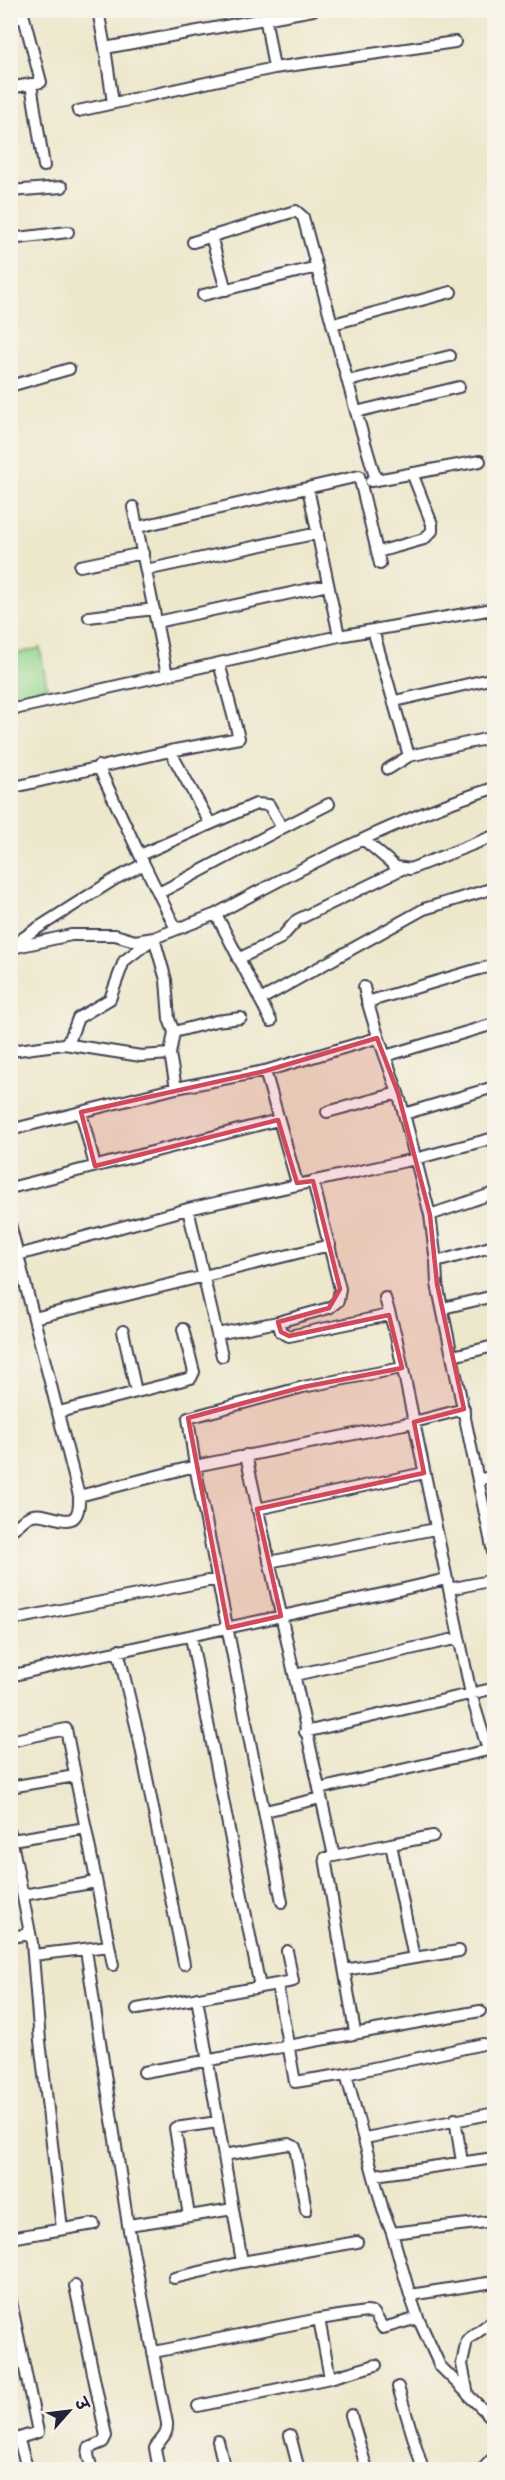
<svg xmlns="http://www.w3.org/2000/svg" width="505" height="2480" viewBox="0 0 505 2480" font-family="'Patrick Hand','Playpen Sans Deva',sans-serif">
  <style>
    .green { fill: #93d58d; stroke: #5a7c64; stroke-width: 1.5 }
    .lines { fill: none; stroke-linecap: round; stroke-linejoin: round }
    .minor-casing { stroke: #404051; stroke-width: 14 }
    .minor { stroke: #fff; stroke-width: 10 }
    .marked { fill: #d1495b; fill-opacity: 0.2; stroke: #d1495b; stroke-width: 4.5; stroke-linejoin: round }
  </style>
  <rect width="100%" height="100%" fill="#f7f3e8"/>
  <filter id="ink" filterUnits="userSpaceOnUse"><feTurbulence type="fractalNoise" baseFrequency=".0167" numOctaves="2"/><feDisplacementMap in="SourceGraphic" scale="12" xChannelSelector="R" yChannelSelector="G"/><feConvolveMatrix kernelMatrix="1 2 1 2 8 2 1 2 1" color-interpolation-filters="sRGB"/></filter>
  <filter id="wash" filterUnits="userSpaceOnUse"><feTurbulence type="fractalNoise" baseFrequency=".008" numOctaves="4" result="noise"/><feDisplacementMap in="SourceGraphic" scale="24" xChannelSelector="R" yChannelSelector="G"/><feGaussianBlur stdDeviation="1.35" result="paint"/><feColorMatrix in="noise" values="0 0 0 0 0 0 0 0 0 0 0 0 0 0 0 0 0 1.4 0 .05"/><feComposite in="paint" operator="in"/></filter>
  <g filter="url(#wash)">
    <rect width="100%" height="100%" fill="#ede7cc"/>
    <path class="green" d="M40 648 47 687 11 697V655Z"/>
  </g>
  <g filter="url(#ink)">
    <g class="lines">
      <defs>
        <path id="minor" d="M22 10 41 82 31 84
          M98 10 105 48 313 10
          M264 10 274 68
          M10 19 23 17
          M105 48 113 103
          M10 88 31 84 44 166
          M78 111 274 68 455 42
          M10 191 62 187
          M211 236 226 290
          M10 239 68 232
          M193 242 292 212 296 211 303 217 356 412 376 480
          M203 295 317 267
          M333 324 451 292
          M348 381 450 356
          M10 386 69 369
          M356 412 459 387
          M371 481 480 461
          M308 488 339 636
          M133 507 167 675
          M138 527 359 476 380 564
          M378 552 424 539 432 531V524L412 473
          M80 566 143 553
          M146 570 318 533
          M89 617 154 609
          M157 622 328 585
          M373 630 409 756
          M395 701 494 678
          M10 710 339 636 493 609 494 619
          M170 751 210 823
          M388 769 409 756 494 737
          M10 788 170 751 239 738 219 663
          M364 840 396 867 410 869 494 836
          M140 855 256 804 269 805 282 828 329 804
          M144 864 176 929
          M159 893 282 828
          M216 914C305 866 398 818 494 788
          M10 947 33 931 115 879 144 864 98 766
          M10 950 12 948 71 935H115L135 941 154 938 216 914 271 1021
          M238 959 281 938 297 920 402 869
          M364 987C373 1031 393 1071 404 1114
          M260 1000 424 909 494 888
          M367 1002 479 969 494 966
          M174 1032 216 1021 241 1018
          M64 1044 141 1056 170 1054
          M10 1051 64 1044 70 1039 78 1018 110 999 124 961 154 938 166 980 169 1019 174 1032 170 1054 176 1088
          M385 1056 494 1024
          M265 1071 297 1183
          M494 1087 404 1114 430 1215 436 1262 494 1246
          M81 1112 95 1166
          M327 1112 398 1093
          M10 1130 176 1088 265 1071 377 1038
          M10 1188 278 1120
          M188 1209 222 1356
          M430 1215 494 1193
          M10 1224 79 1496C81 1541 48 1507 30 1516 22 1519 19 1527 10 1530
          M18 1255 188 1209 415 1159 494 1138
          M436 1262 437 1284 494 1557
          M443 1308 494 1296
          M34 1318 330 1245
          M278 1322 281 1332 289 1336 389 1315
          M123 1331 136 1392
          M217 1334 278 1322 329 1308 338 1301 340 1289 313 1181
          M453 1356 494 1346
          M59 1412 191 1378 194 1372 183 1329
          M246 1455 334 1856 325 1858 355 2032
          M480 1479 494 1477
          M79 1496 195 1466 414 1422 464 1409
          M257 1509 424 1473
          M269 1562 435 1529
          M449 1589 494 1580
          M10 1620 218 1579
          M191 1637 260 1987
          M118 1650 139 1738 184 1964
          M295 1675 459 1638
          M10 1676C155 1641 302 1614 446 1579
          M305 1732 487 1690
          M10 1741 66 1729 113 1965
          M10 1787 75 1776
          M319 1789 488 1750 471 1694 396 1336 385 1298
          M265 1811 321 1798
          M10 1832 32 1943 40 2041 62 2229
          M12 1840 86 1828
          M391 1844 433 1836
          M334 1856 391 1844 414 1958 459 1951
          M23 1895 96 1882
          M282 1902 195 1466 188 1418 303 1387 402 1368
          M10 1937 30 1934
          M86 1950 128 2225 167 2423C168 2436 161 2438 155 2448L159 2470
          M33 1955 109 1946
          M345 1970 414 1958
          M277 1984 293 1981 287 1951
          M137 2009 277 1984 295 2082 346 2074 483 2044
          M144 2072 480 2011
          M346 2074 383 2210 392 2233 410 2295 494 2282
          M455 2119 462 2162
          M218 2122 175 2128 189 2216 233 2209
          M365 2138 490 2114
          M224 2155 289 2144 295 2147 306 2210
          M375 2175 494 2158
          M128 2225 189 2216
          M392 2233 494 2221
          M10 2238 94 2224
          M242 2262 357 2242
          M174 2278 242 2262 197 1998
          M75 2286 106 2436 103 2442 89 2448 88 2455 92 2470
          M10 2297 38 2432 10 2441
          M418 2318 440 2366 468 2394
          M319 2319 330 2378
          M494 2320 467 2340 462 2364 468 2395 494 2420
          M154 2352 319 2319 366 2312 374 2313 383 2328 418 2318 410 2295
          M398 2387 423 2470
          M198 2406 330 2378 376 2365
          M351 2415 367 2470
          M290 2435 299 2470
          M18 2438 28 2470
          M218 2441 225 2470
          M482 2470 494 2457"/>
      </defs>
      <use href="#minor" class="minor-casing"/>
      <use href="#minor" class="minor"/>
    </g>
  </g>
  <path class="marked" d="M377 1038 398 1093 430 1215 437 1284 464 1409 414 1422 424 1473 257 1509 281 1616 228 1628 188 1418 303 1387 402 1368 389 1315 289 1336 281 1332 278 1322 329 1308 340 1289 313 1181 297 1183 278 1120 95 1166 81 1112 265 1071Z"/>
  <rect width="505" height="2480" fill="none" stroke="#f7f3e8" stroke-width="36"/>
  <g transform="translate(69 2411) rotate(62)" stroke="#f7f3e8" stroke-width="4.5" paint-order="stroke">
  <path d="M0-4.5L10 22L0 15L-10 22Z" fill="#22223b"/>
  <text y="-9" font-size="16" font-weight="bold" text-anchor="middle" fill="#22223b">उ</text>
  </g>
</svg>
